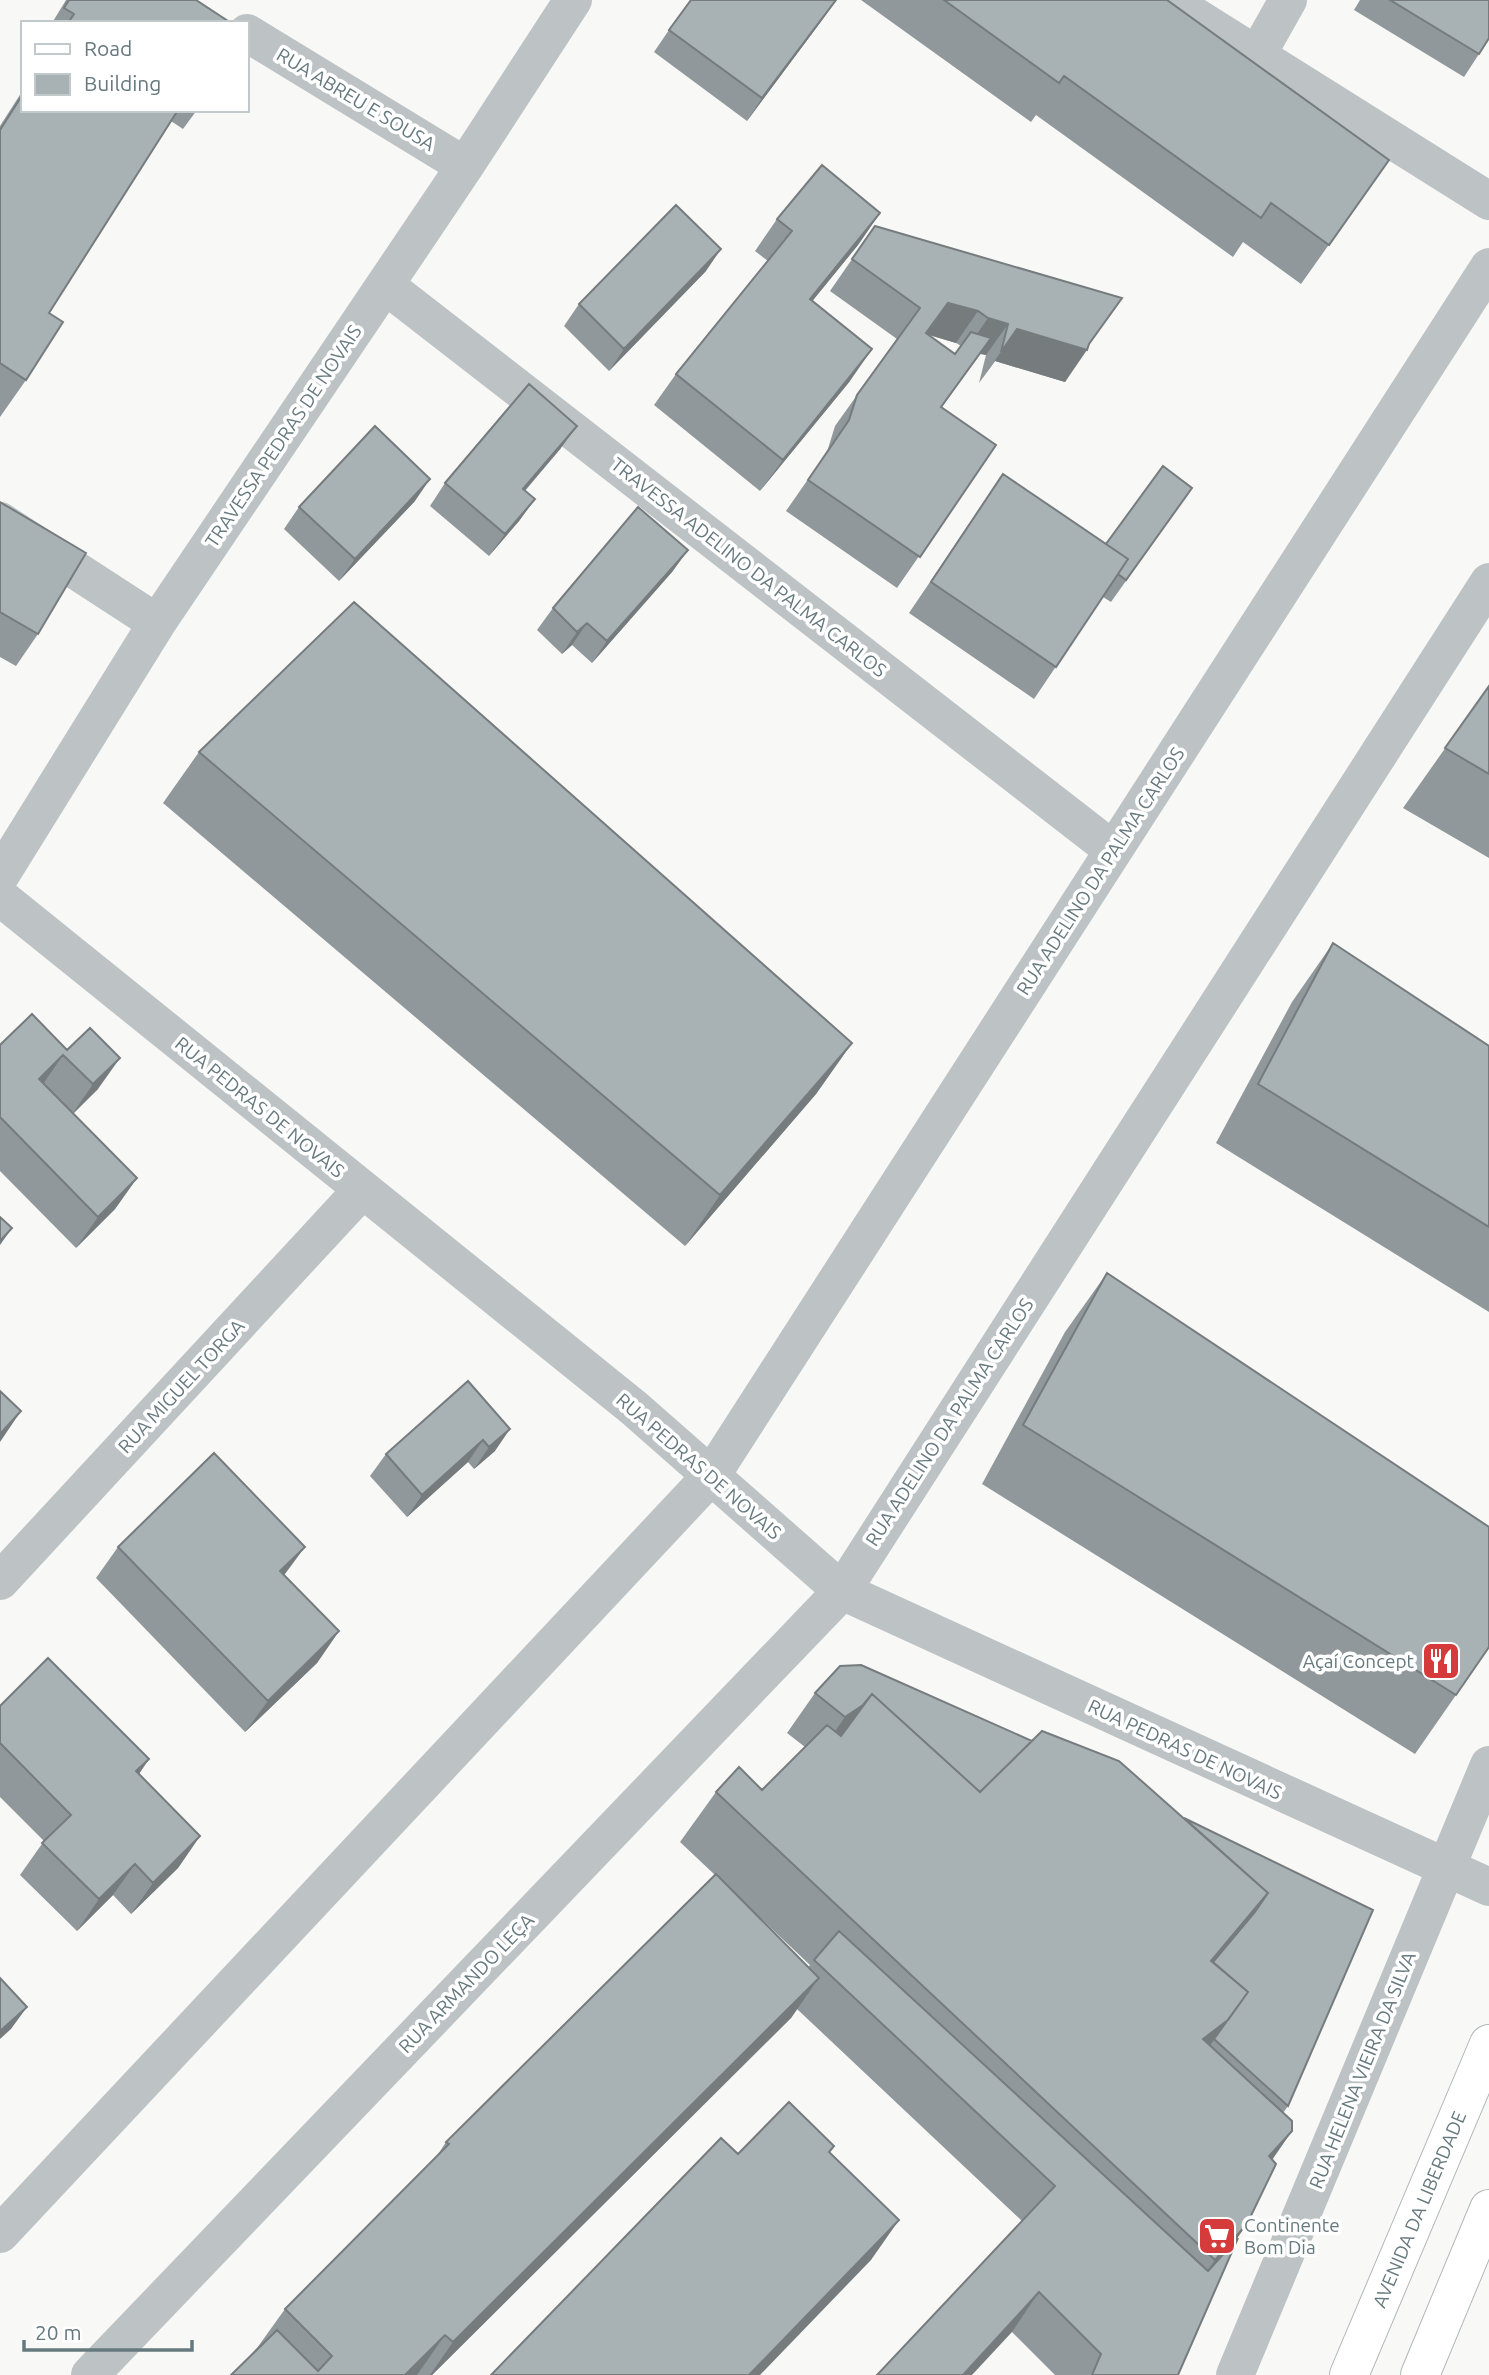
<svg xmlns="http://www.w3.org/2000/svg" width="1489" height="2375" viewBox="0 0 1489 2375" font-family="Ubuntu,sans-serif">
  <style>
    .lines { fill: none; stroke-linecap: round; stroke-linejoin: round }
    .secondary-casing { stroke: #b0b8ba; stroke-width: 40 }
    .minor { stroke: #bdc3c5; stroke-width: 38 }
    .secondary { stroke: #fff; stroke-width: 38 }
    .wall { fill: #90989b; fill-rule: evenodd }
    .shaded-wall { fill: #767c7e }
    .building { fill: #a8b1b4; stroke: #767c7e; stroke-width: 2 }
    .labels { text-anchor: middle; stroke-width: 7; stroke-linejoin: round; paint-order: stroke }
    .street-label { font-size: 19px; fill: #66797e; stroke: #fff }
    .poi-label { font-size: 19px; fill: #66797e; stroke: #fff; text-anchor: end }
  </style>
  <rect width="100%" height="100%" fill="#f8f8f6"/>
  <g class="lines">
    <defs>
      <g id="secondary">
        <path id="s1" d="M1349 2375 1489 2044"/>
        <path d="M1420 2375 1489 2209"/>
      </g>
    </defs>
    <use href="#secondary" class="secondary-casing"/>
    <path class="minor" d="M1169 0 1489 201
      M247 33 465 166
      M1257 55 1288 0
      M385 285 1113 850
      M0 521 157 623
      M0 876 157 623 465 166 573 0
      M0 897 634 1408 842 1591 1489 1887
      M0 1581 362 1190
      M0 2234 711 1476 1489 267
      M90 2375 842 1591 1489 582
      M1235 2375 1489 1765"/>
    <use href="#secondary" class="secondary"/>
  </g>
  <path class="wall" d="M66 0H196L231 23H52Z
    M861 0H1167L1389 160 1301 284 1243 242 1233 257 1036 115 1031 122Z
    M1360 0H1489L1479 54 1464 77 1354 10Z
    M822 20 747 121 654 52 669 30Z
    M23 90V110H197L183 129 171 121 49 313 26 380 0 417V126Z
    M880 213 858 245 812 301 850 381 760 491 654 405 676 374 768 261 755 251 777 219Z
    M875 226 1088 346 1065 382 995 361 979 383 986 355 980 354 942 407 996 445 897 588 786 511 827 452 835 426 897 339 830 291ZM929 335 956 343 961 346 955 354Z
    M706 271 609 371 564 326 579 304Z
    M561 448 525 491 535 499 519 521 489 556 430 506 445 483Z
    M1003 474 1106 544 1192 488 1111 602 1103 597 1034 699 909 613Z
    M415 501 339 581 284 529 299 507Z
    M0 502 38 634 16 666 0 657Z
    M688 550 672 572 592 663 572 645 562 654 537 630 553 608Z
    M1489 686V858L1403 808Z
    M199 752 852 1043 816 1094 685 1246 163 803Z
    M1333 943 1489 1046V1312L1216 1143 1292 1002Z
    M32 1014 98 1089 73 1113 137 1178 115 1209 76 1248 0 1171V1045Z
    M1107 1273 1456 1695 1415 1754 982 1484 1065 1332Z
    M468 1381 495 1451 474 1469 468 1462 407 1517 370 1476 386 1454Z
    M118 1547 284 1575 339 1631 317 1663 245 1732 96 1578Z
    M840 1666 1288 2106 1283 2113 1272 2160 1236 2240 1178 2375H1055L1012 2332 1022 2221 797 2009 791 2018 432 2375H231L257 2348 285 2309 435 2159 446 2142 715 1875 680 1842 716 1792 762 1790 805 1747 787 1733 815 1693ZM734 1893 810 1965 808 1968Z
    M0 1706 149 1759 139 1774 200 1836 178 1868 131 1914 113 1895 77 1931 20 1875 44 1841 0 1797Z"/>
  <path class="shaded-wall" d="M836 0 822 20 747 121 762 98Z
    M880 213 858 245 788 331 810 299Z
    M721 249 706 271 609 371 624 349Z
    M1122 298 1086 349 1087 350 1065 382 995 361 979 383 1017 329Z
    M948 303 978 311 956 343 926 334 904 365Z
    M988 318 1008 324 986 355 966 350Z
    M872 349 850 381 760 491 783 460Z
    M577 426 561 448 507 511 523 489Z
    M430 479 415 501 339 581 355 559Z
    M535 499 519 521 489 556 505 534Z
    M688 550 672 572 592 663 607 641Z
    M587 623 572 645 562 654 577 632Z
    M852 1043 816 1094 685 1246 720 1195Z
    M63 1055 41 1087 39 1079Z
    M120 1058 98 1089 71 1116 93 1084Z
    M137 1178 115 1209 76 1248 98 1217Z
    M12 1228 0 1245V1241Z
    M21 1411 0 1442V1434Z
    M510 1429 495 1451 474 1469 489 1447Z
    M483 1440 468 1462 407 1517 422 1495Z
    M305 1547 282 1578 280 1571Z
    M339 1631 317 1663 245 1732 268 1701Z
    M864 1705 836 1745 817 1757 845 1717Z
    M149 1759 127 1791 136 1771Z
    M200 1836 178 1868 131 1914 153 1883Z
    M135 1864 113 1895 77 1931 99 1899Z
    M1268 1893 1232 1944 1200 1982 1211 1961Z
    M819 1978 791 2018 432 2375H430L453 2342Z
    M1248 1992 1192 2071 1203 2039Z
    M27 2007 11 2029 0 2039V2031Z
    M1292 2131 1257 2182 1269 2156Z
    M899 2220 871 2260 760 2375H749Z
    M1247 2224 1212 2275 1180 2311 1215 2260Z
    M1039 2292 1012 2332 972 2375H963Z
    M445 2335 417 2375H405Z"/>
  <path class="building" d="M69 0H196L231 23H68L74 14 64 8Z
    M691 0H836L762 98 669 30Z
    M944 0H1167L1389 160 1329 245 1271 203 1261 218 1064 76 1059 83Z
    M1390 0H1489V38L1479 54Z
    M23 94V110H178L49 313 63 322 26 380 0 363V130Z
    M822 165 880 213 810 299 872 349 783 460 676 374 792 231 777 219Z
    M676 205 721 249 624 349 579 304Z
    M875 226 1122 298 1089 344 1087 350 1017 329 1001 352 1008 324 988 318 978 311 948 303 926 333 955 354 971 332 991 338 941 407 996 445 920 557 808 480 849 420 857 395 920 308 852 259Z
    M529 384 577 426 523 489 535 499 505 534 445 483Z
    M375 426 430 479 355 559 299 507Z
    M1163 466 1192 488 1126 580 1118 574 1128 559 1106 544Z
    M1003 474 1128 559 1056 667 931 582Z
    M0 502 86 553 38 634 0 612Z
    M638 507 688 550 607 641 587 623 577 632 553 608Z
    M354 602 852 1043 720 1195 199 752Z
    M1489 686V774L1445 748Z
    M1333 943 1489 1046V1227L1258 1084Z
    M32 1014 67 1050 90 1028 120 1058 93 1084 63 1055 39 1079 137 1178 98 1217 0 1117V1045Z
    M0 1217 12 1228 0 1241Z
    M1107 1273 1489 1527V1647L1456 1695 1023 1425Z
    M468 1381 510 1429 489 1447 483 1440 422 1495 386 1454Z
    M0 1391 21 1411 0 1434Z
    M214 1453 305 1547 280 1571 339 1631 268 1701 118 1547Z
    M48 1658 149 1759 136 1771 200 1836 153 1883 135 1864 99 1899 42 1843 71 1815 0 1743V1706Z
    M861 1665 1032 1741 980 1792 872 1694 863 1705 845 1717 815 1693 840 1666Z
    M872 1694 980 1792 1042 1731 1119 1761 1268 1893 1211 1961 1248 1992 1228 2020 1203 2039 1292 2121V2131L1269 2156 1276 2164 1247 2224 1215 2260 716 1792 739 1767 762 1790 827 1725 841 1736Z
    M1184 1818 1373 1910 1288 2106 1214 2039 1248 1992 1213 1962 1255 1912 1268 1893Z
    M716 1874 819 1978 453 2342 445 2335 405 2375H231L277 2330 318 2371 332 2356 285 2309 449 2144 446 2142Z
    M839 1931 1208 2271 1238 2238 1178 2375H1092L1101 2354 1039 2292 963 2375H877L1055 2186 814 1960Z
    M0 1978 27 2007 0 2031Z
    M789 2102 834 2146 829 2152 899 2220 749 2375H491L721 2138 738 2154Z"/>
  <defs>
    <symbol id="restaurant-square" viewBox="-11 -11 22 22"><rect x="-9" y="-9" width="18" height="18" rx="4" fill="#d43b3a" stroke="#fff"/><path d="M-5-6h1v4h1v-4h1v4h1v-4h1v5L-1.5 .5V6h-2V.5L-5-1ZM5-6V6H3V1.5H1.5Q1.5-4 5-6Z" fill="#fff"/></symbol>
    <symbol id="supermarket-square" viewBox="-11 -11 22 22"><rect x="-9" y="-9" width="18" height="18" rx="4" fill="#d43b3a" stroke="#fff"/><path d="M-6-5.5h2.5l.6 2H6L4.5 2H-2.5L-4.4-4H-6ZM-1.5 3.2a1.3 1.3 0 1 0 .1 0ZM3 3.2a1.3 1.3 0 1 0 .1 0Z" fill="#fff"/></symbol>
  </defs>
  <g fill-rule="evenodd">
    <use href="#restaurant-square" x="1419" y="1639" width="44" height="44"/>
    <use href="#supermarket-square" x="1195" y="2214" width="44" height="44"/>
  </g>
  <g class="labels">
    <g class="street-label">
      <text transform="translate(356 99) rotate(31)" y="7">RUA ABREU E SOUSA</text>
      <text transform="translate(283 436) rotate(-56)" y="7">TRAVESSA PEDRAS DE NOVAIS</text>
      <text transform="translate(749 567) rotate(38)" y="7">TRAVESSA ADELINO DA PALMA CARLOS</text>
      <text transform="translate(1100 871) rotate(-57)" y="7">RUA ADELINO DA PALMA CARLOS</text>
      <text transform="translate(260 1107) rotate(39)" y="7">RUA PEDRAS DE NOVAIS</text>
      <text transform="translate(181 1386) rotate(-47)" y="7">RUA MIGUEL TORGA</text>
      <text transform="translate(949 1422) rotate(-57)" y="7">RUA ADELINO DA PALMA CARLOS</text>
      <text transform="translate(699 1466) rotate(41)" y="7">RUA PEDRAS DE NOVAIS</text>
      <text transform="translate(1185 1749) rotate(25)" y="7">RUA PEDRAS DE NOVAIS</text>
      <text transform="translate(466 1983) rotate(-46)" y="7">RUA ARMANDO LEÇA</text>
      <text transform="translate(1362 2070) rotate(-68)" y="7">RUA HELENA VIEIRA DA SILVA</text>
      <text dy="7" stroke="none"><textPath href="#s1" startOffset="180">AVENIDA DA LIBERDADE</textPath></text>
    </g>
    <g class="poi-label">
      <text x="1414" y="1668">Açaí Concept</text>
      <text x="1244" y="2232" text-anchor="start">Continente<tspan x="1244" dy="22">Bom Dia</tspan></text>
    </g>
  </g>
  <rect x="21" y="21" width="228" height="91" fill="#ffffff" stroke="#c2c9cb" stroke-width="2"/>
  <rect x="35" y="44" width="35" height="10" fill="#ffffff" stroke="#c2c9cb" stroke-width="2"/>
  <text x="84" y="56" font-size="21" fill="#66797e">Road</text>
  <rect x="35" y="74" width="35" height="21" fill="#a8b1b4" stroke="#c2c9cb" stroke-width="2"/>
  <text x="84" y="91" font-size="21" fill="#66797e">Building</text>
  <path d="M24 2340v10h168v-10" fill="none" stroke="#66797e" stroke-width="3.5"/>
  <text x="35" y="2340" font-size="21" fill="#66797e" stroke="#ffffff" stroke-width="5" paint-order="stroke">20 m</text>
</svg>
